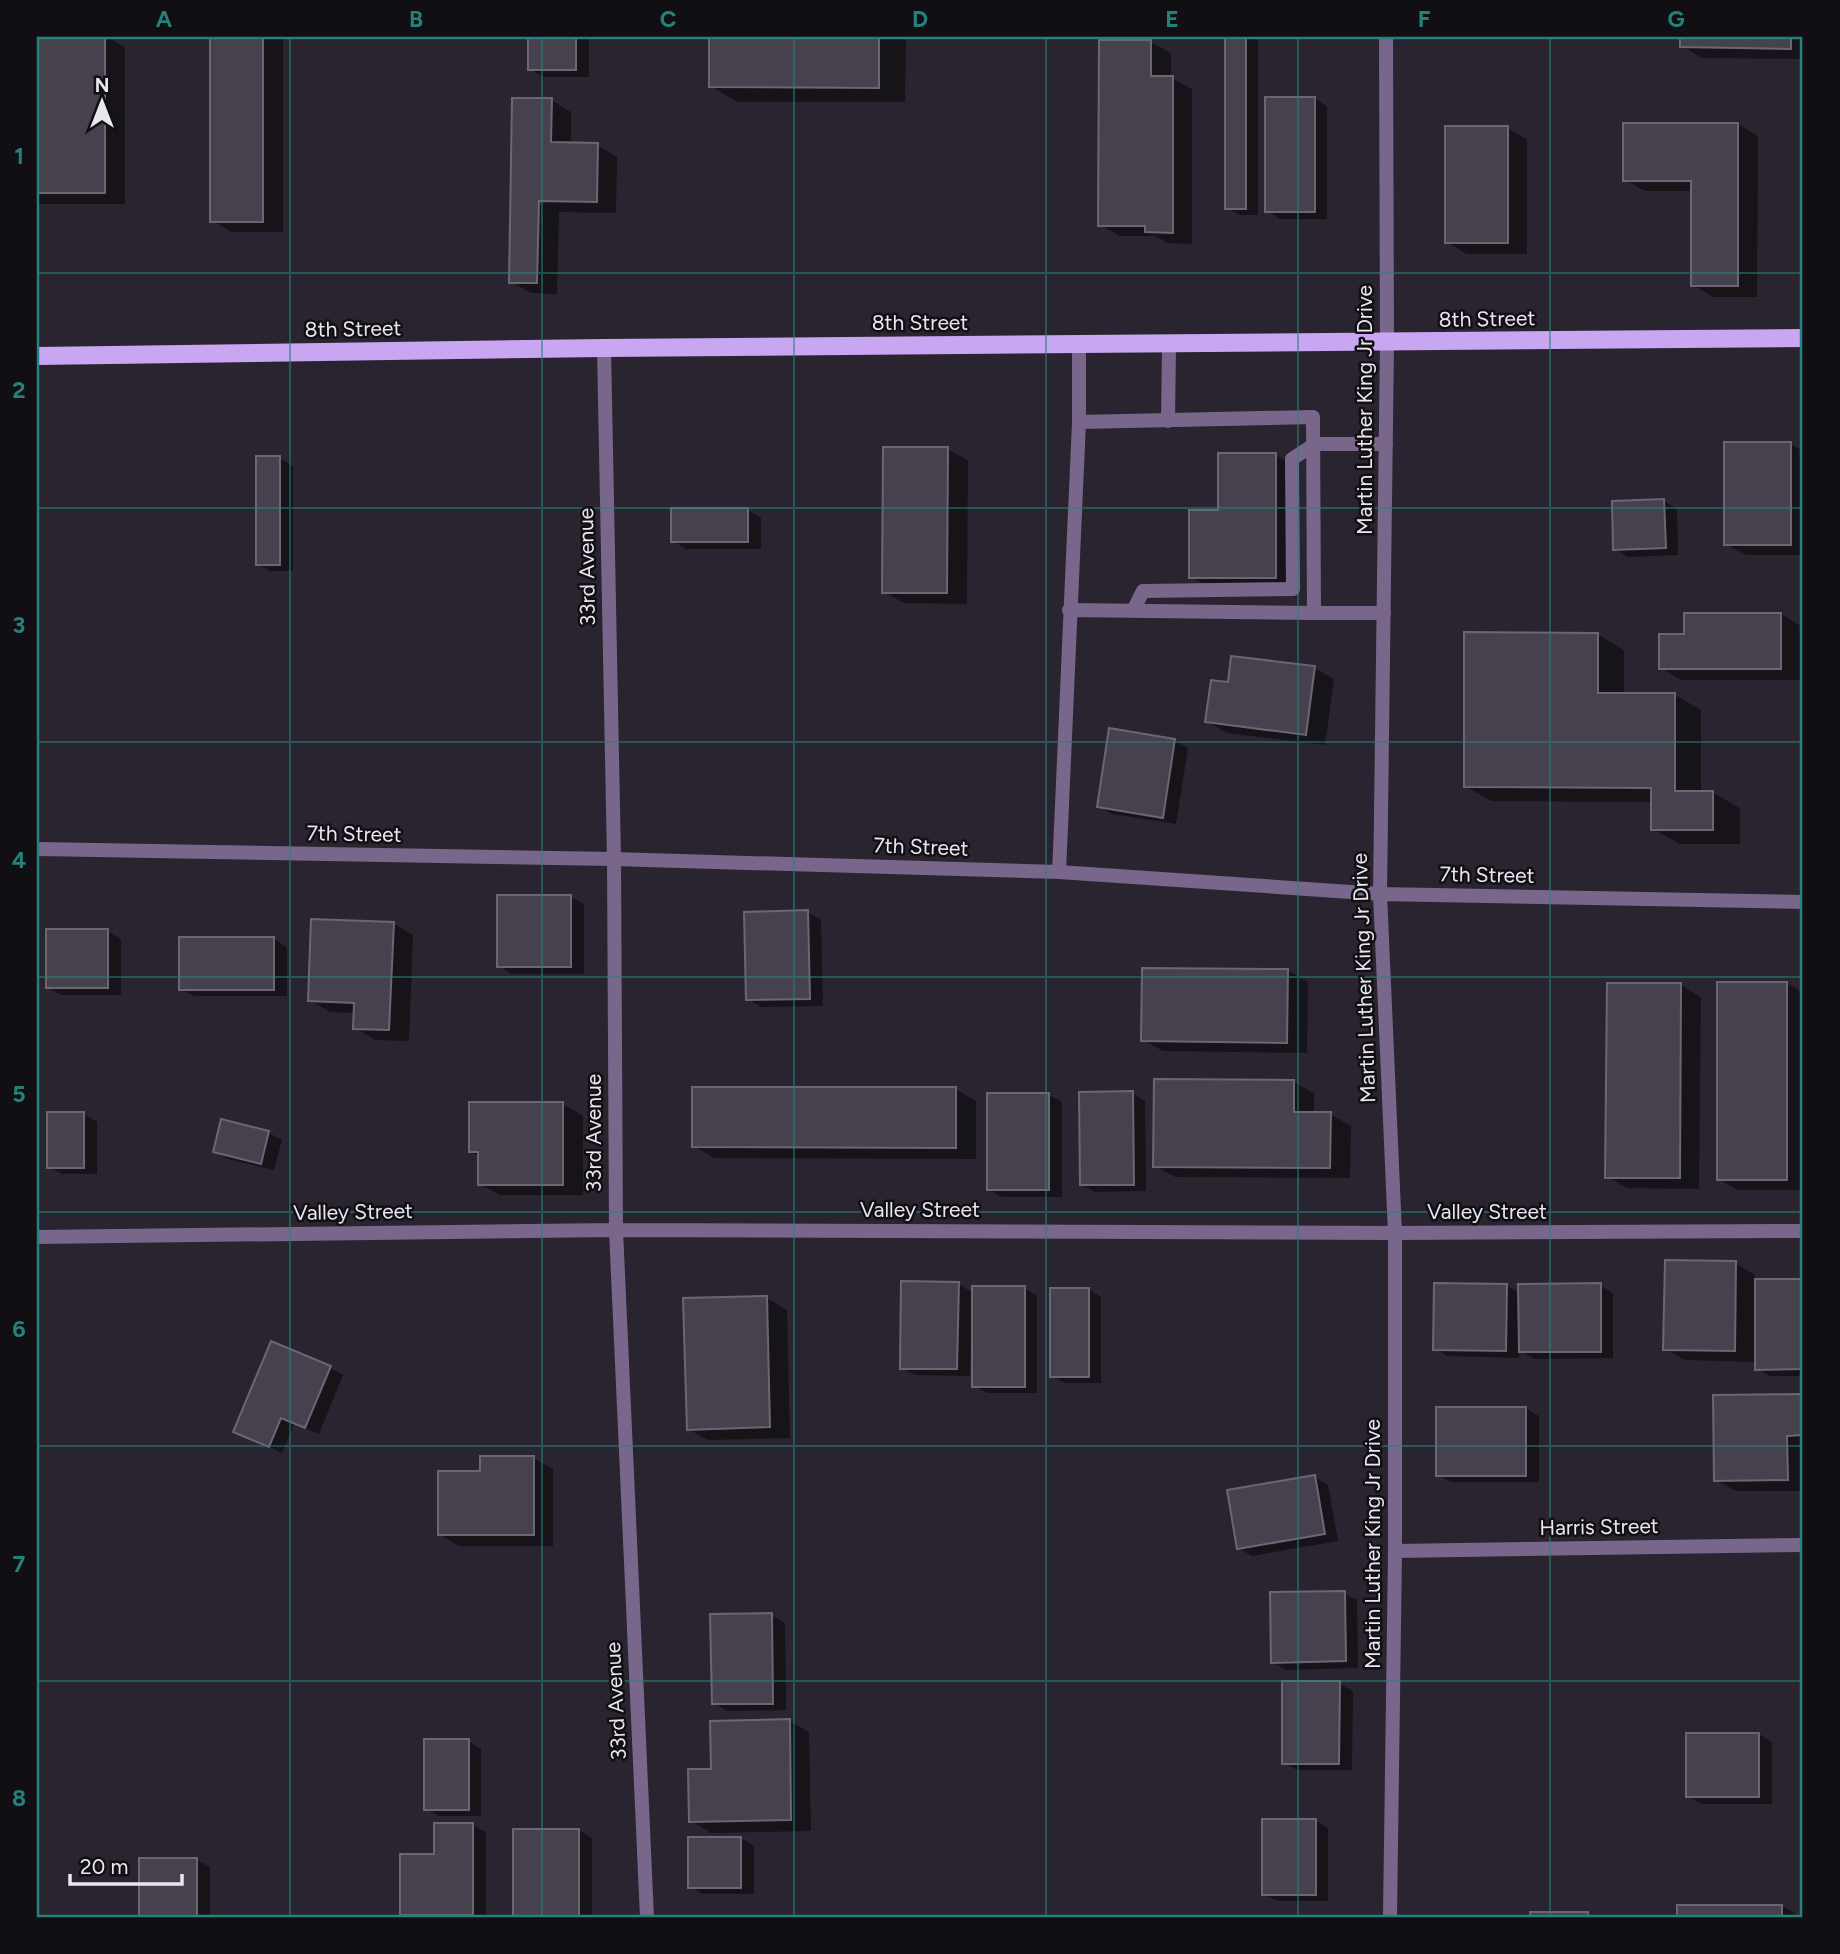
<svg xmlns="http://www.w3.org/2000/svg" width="1840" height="1954" viewBox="0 0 1840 1954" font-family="Figtree,sans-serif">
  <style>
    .shadow { fill: #0007 }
    .building { fill: #47414e; stroke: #6c6674; stroke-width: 2 }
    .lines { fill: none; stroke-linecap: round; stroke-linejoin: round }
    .service { stroke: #78678b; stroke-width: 14 }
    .minor { stroke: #78678b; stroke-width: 14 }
    .primary { stroke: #c9a6f1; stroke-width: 18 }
    .grid { fill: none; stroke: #25817b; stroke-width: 2; stroke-opacity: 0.55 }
    .labels { text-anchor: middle; stroke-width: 5; stroke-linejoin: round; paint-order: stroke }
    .street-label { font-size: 21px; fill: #e9e6ee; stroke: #110f14 }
    .neatline { fill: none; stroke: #25817b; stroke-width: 2.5 }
    .grid-label { font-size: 23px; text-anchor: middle; font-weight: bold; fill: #25817b }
  </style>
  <rect width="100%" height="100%" fill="#2a2430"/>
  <path class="shadow" d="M37 37H107L125 47V204H37Z
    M212 37H279L283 39V232H232L212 221Z
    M530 37H589V77H543L530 69Z
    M711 37H906L905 102H737L711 86Z
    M1226 37H1258V215H1240L1226 208Z
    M1682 37H1803V59L1702 58 1682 46Z
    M1151 42 1171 53V78L1192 89V244L1167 243 1155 236H1120L1100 225Z
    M1314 98 1327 106V219H1280L1267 211Z
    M551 100 571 112V144L597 145 617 157 616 213 559 212 557 294 531 293 511 282Z
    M1738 124 1758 136 1757 297H1713L1693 285V191H1645L1625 180Z
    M1507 128 1527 139V254H1467L1446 242Z
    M1790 444 1803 451V555H1746L1726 544Z
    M947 449 968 460 967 604 904 603 884 592Z
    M1275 455 1296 466V588H1211L1191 577 1219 511Z
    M279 458 293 466V571H270L257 564Z
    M1664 501 1677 509 1678 555 1628 557 1615 549Z
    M748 510 761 518V549H686L673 541Z
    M1781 614 1801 626V680H1681L1661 668 1686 635Z
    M1597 634 1624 650V695H1675L1701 710V793H1713L1740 808V844H1680L1653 829V802L1492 801 1465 786Z
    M1314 668 1334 679 1325 745 1227 733 1207 721 1230 684Z
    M1110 731 1175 741 1188 748 1176 824 1112 814 1099 806Z
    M570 897 584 904V974H512L499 966Z
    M807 912 821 920 823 1006 761 1007 748 999Z
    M393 923 413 935 409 1041 375 1040 355 1028 356 1013 330 1012 310 1000Z
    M107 931 121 939V995H61L47 987Z
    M274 939 287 947V996H194L181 989Z
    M1288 971 1308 982 1307 1053 1163 1051 1143 1040Z
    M1787 983 1803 993V1190H1738L1718 1179Z
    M1681 985 1701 997 1699 1189 1627 1188 1607 1177Z
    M1293 1082 1314 1093V1114H1330L1351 1126 1350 1178 1175 1177 1155 1166Z
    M956 1089 976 1101V1159L714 1158 694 1146Z
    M1132 1093 1145 1101 1146 1191 1095 1192 1081 1184Z
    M1049 1095 1062 1102V1197H1002L988 1189Z
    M563 1104 583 1116V1195H500L480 1184V1157L470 1151Z
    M84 1114 97 1122V1174H62L49 1167Z
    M222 1121 269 1133 282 1140 274 1170 228 1159 215 1151Z
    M1735 1263 1755 1275V1281H1803V1376H1770L1757 1369V1362L1685 1360 1665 1349Z
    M958 1284 974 1293 1024 1288 1037 1296V1393H987L974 1386V1342H971L970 1376 915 1375 902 1368Z
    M1600 1285 1613 1293V1358L1534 1359 1519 1350V1358L1448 1356 1435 1349 1507 1286 1520 1293Z
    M1088 1289 1101 1297V1383H1065L1052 1376Z
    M767 1298 787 1310 790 1438 708 1440 688 1429Z
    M330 1368 343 1375 319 1434 294 1424 282 1453 236 1431Z
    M1715 1396H1803V1491H1736L1716 1480Z
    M1526 1408 1539 1416V1482H1451L1438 1475Z
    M533 1458 553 1469V1546H459L439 1534 482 1473Z
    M1315 1477 1328 1485 1338 1541 1252 1556 1238 1548Z
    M1344 1593 1357 1600 1358 1668 1286 1670 1272 1662Z
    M771 1615 785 1623 786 1710 727 1711 714 1703Z
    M1339 1683 1353 1691 1352 1770H1297L1284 1763Z
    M789 1721 809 1732 811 1831 711 1833 691 1821 713 1770Z
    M1759 1734 1772 1742V1804H1701L1688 1796Z
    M468 1741 481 1749V1816H439L426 1809Z
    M1315 1820 1328 1828V1901H1277L1263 1894Z
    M472 1825 486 1832V1917H409L402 1913 436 1856Z
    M579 1830 592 1838V1917H519L514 1915Z
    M741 1838 754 1846V1894H703L690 1887Z
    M141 1860H197L210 1867V1917H141Z
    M1679 1906H1782L1801 1917H1679Z"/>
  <path class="building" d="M37 37H105V193H37Z
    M210 37H263V222H210Z
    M528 37H576V70H528Z
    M709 37H879V88L709 87Z
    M1225 37H1246V209H1225Z
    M1680 37H1791V49L1680 47Z
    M1099 40H1151V76H1173V233L1145 232V226H1098Z
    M1265 97H1315V212H1265Z
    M512 98H552L551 142 598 143 597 202 539 201 537 283H509Z
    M1623 123H1738V286H1691V181H1623Z
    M1445 126H1508V243H1445Z
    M1724 442H1791V545H1724Z
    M883 447H948L947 593H882Z
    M1218 453H1276V578H1189V510H1218Z
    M256 456H280V565H256Z
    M1664 499 1666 548 1613 550 1612 501Z
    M671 508H748V542H671Z
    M1684 613H1781V669H1659V634H1684Z
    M1464 632 1598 633V693H1675V791H1713V830H1651V788L1464 787Z
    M1231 656 1315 666 1306 735 1205 722 1211 680 1228 682Z
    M1109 728 1175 739 1163 818 1097 807Z
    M497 895H571V967H497Z
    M808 910 810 999 746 1000 744 912Z
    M311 919 394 922 389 1030 353 1029 354 1003 308 1001Z
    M46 929H108V988H46Z
    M179 937H274V990H179Z
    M1142 968 1288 969 1287 1043 1141 1041Z
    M1717 982H1787V1180H1717Z
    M1607 983H1681L1680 1178H1605Z
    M1154 1079 1294 1080V1112H1331L1330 1168 1153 1167Z
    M692 1087H956V1148L692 1147Z
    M1133 1091 1134 1185H1080L1079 1092Z
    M987 1093H1049V1190H987Z
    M469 1102H563V1185H478V1152H469Z
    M47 1112H84V1168H47Z
    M221 1119 269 1131 261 1164 213 1152Z
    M1665 1260 1736 1261 1735 1351 1663 1350Z
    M1755 1279H1803V1369L1755 1370Z
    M901 1281 959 1282 957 1369H900Z
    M1434 1283 1507 1284 1506 1351 1433 1350Z
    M1601 1283V1352H1519L1518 1284Z
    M972 1286H1025V1387H972Z
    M1050 1288H1089V1377H1050Z
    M767 1296 770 1427 687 1430 683 1298Z
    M271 1341 331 1366 305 1428 281 1418 269 1447 233 1432Z
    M1803 1394V1435L1787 1436 1788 1480 1714 1481 1713 1395Z
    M1436 1407H1526V1476H1436Z
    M480 1456H534V1535H438V1471H480Z
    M1315 1475 1325 1534 1237 1549 1227 1490Z
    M1345 1591 1346 1661 1271 1663 1270 1592Z
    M772 1613 773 1704H712L710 1614Z
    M1282 1681H1340L1339 1764H1282Z
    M790 1719 791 1820 689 1822 688 1769H711L710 1721Z
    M1686 1733H1759V1797H1686Z
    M424 1739H469V1810H424Z
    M1262 1819H1316V1895H1262Z
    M434 1823H473V1915H400V1854H434Z
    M513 1829H579V1916H513Z
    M688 1837H741V1888H688Z
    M139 1858H197V1917H139Z
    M1677 1905H1782V1917H1677Z
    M1530 1912H1588V1917H1530Z"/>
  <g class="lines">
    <path class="service" d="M1168 421 1169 345
      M1069 610 1314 613 1313 417 1079 422
      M1133 611 1143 591 1293 589 1292 459 1315 444H1386
      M1314 613H1384
      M1059 872 1079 422V345"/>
    <path class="minor" d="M1386 37 1387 343 1380 894 1395 1233V1551L1390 1917
      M604 348 614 859 616 1230 647 1917
      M37 849 614 859 1059 872 1380 894 1803 902
      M37 1237 616 1230 1395 1233 1803 1231
      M1395 1551 1803 1545"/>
    <path class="primary" d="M37 356 604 348 1803 338"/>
  </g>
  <path class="grid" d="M290 37V1917M542 37V1917M794 37V1917M1046 37V1917M1298 37V1917M1550 37V1917M37 273H1803M37 508H1803M37 742H1803M37 977H1803M37 1212H1803M37 1446H1803M37 1681H1803"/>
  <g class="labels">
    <g class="street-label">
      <text transform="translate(1487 319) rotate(-1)" y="7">8th Street</text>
      <text x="920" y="330">8th Street</text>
      <text transform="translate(353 329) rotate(-1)" y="7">8th Street</text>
      <text transform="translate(1365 410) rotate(-90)" y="7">Martin Luther King Jr Drive</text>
      <text transform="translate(587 567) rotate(-91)" y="7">33rd Avenue</text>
      <text transform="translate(354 834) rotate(1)" y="7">7th Street</text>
      <text transform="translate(921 847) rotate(2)" y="7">7th Street</text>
      <text transform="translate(1487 875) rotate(1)" y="7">7th Street</text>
      <text transform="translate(1364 978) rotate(-92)" y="7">Martin Luther King Jr Drive</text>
      <text transform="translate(594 1133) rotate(-90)" y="7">33rd Avenue</text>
      <text x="920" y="1217">Valley Street</text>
      <text transform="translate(353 1212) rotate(-1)" y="7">Valley Street</text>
      <text x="1487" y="1219">Valley Street</text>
      <text transform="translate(1599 1527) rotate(-1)" y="7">Harris Street</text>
      <text transform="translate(1373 1544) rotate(-90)" y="7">Martin Luther King Jr Drive</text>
      <text transform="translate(616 1701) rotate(-93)" y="7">33rd Avenue</text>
    </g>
  </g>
  <rect width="1840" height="1954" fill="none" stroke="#110f14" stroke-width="77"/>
  <g transform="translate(102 102)" stroke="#110f14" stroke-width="5" paint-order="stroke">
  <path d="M0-5L12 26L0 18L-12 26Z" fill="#e9e6ee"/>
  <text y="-10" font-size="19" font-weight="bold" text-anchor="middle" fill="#e9e6ee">N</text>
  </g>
  <path d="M70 1874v10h112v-10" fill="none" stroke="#e9e6ee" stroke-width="3.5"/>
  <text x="80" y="1874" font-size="21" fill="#e9e6ee" stroke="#110f14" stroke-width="5" paint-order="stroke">20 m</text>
  <rect x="38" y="38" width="1763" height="1878" class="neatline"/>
  <g class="grid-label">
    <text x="164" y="27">A</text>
    <text x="416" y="27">B</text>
    <text x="668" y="27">C</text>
    <text x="920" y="27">D</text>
    <text x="1172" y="27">E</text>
    <text x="1424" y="27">F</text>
    <text x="1676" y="27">G</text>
    <text x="19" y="164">1</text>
    <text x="19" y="398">2</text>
    <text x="19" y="633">3</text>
    <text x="19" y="868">4</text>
    <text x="19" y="1102">5</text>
    <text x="19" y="1337">6</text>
    <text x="19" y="1572">7</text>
    <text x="19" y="1806">8</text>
  </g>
</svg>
